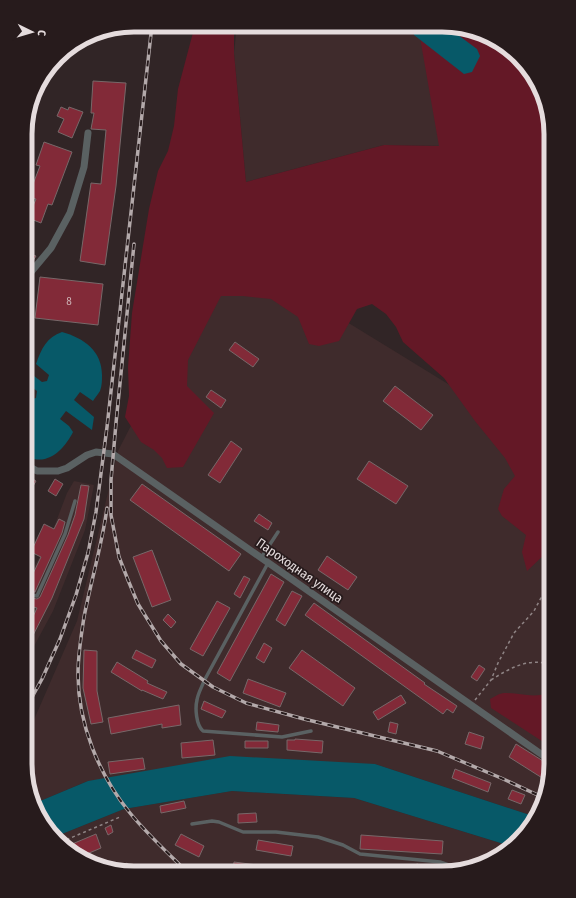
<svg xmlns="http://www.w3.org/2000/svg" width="576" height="898" viewBox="0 0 576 898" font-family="'Fira Sans Condensed',sans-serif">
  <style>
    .built { fill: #3f2b2c }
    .green { fill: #641826 }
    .water { fill: #075968 }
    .building { fill: #822a38; stroke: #776869 }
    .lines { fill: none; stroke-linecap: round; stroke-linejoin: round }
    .path { stroke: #8f8485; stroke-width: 1.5; stroke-dasharray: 3 3; stroke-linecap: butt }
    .service { stroke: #5a6162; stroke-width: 3.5 }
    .minor { stroke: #5a6162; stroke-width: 7 }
    .rail-casing { stroke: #b3a9aa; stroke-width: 3.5 }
    .rail { stroke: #271b1c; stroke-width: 2; stroke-dasharray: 6; stroke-linecap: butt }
    .labels { text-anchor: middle; stroke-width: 3.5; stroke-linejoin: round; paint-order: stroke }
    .number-label { font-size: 11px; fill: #ccb0b4 }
    .street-label { font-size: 13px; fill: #e5dcdd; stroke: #271b1c }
    .rim { fill: none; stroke: #e5dcdd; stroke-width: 5 }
  </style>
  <rect width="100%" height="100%" fill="#312526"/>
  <path class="built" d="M237 25 456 26 447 146 384 145 246 182 234 53Z
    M223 246 551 447V771L535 818 530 815 375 764 88 781 33 804 25 764V733L33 722 77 621 118 451Z
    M74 481 94 485 85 530 53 611 25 663V572L30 574 40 556 54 527 67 493Z
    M232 791 354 798 507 845 484 865 442 873 120 872 68 851 57 836 124 809Z"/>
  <path class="green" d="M195 25H234V53L246 182 384 145 439 146 418 26H456L508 47 543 92 551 134V555L545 554 527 571 522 552 526 535 502 516 498 509 504 489 515 476 505 458 475 421 444 378 403 342 396 327 386 314 372 304 357 309 339 341 319 346 309 344 298 317 271 299 243 296H221L188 360 187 386 214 413 183 467 167 468 162 458 154 450 141 442 125 417 129 396 128 367 132 313 149 209 158 171 168 151 174 126 178 89Z
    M551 692V747L491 708 490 699C494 697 500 693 504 693 521 693 534 699 551 692Z"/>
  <path class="water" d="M414 26H446L477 49 480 56 472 72 464 74 414 35 413 28Z
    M62 332C84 338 102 351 102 375 102 380 102 386 100 391 98 394 95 398 93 401L80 392 74 400 94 417 92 430 66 411 60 419 69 426 73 432C66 446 52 463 34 459 31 458 28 456 25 455L26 396 31 399 36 398 37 391 26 383V370L42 382 47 381 49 375 36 364C41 349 47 337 62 332Z
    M230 756 375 764 530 815 535 818 532 825 507 845 354 798 232 791 124 809 57 836 33 806V804L88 781Z"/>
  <path class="building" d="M93 81 126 83 116 186 105 265 80 261 91 183 101 184 106 130 91 129 94 113H91Z
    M61 107 68 110 69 107 83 112 72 138 58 132 64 119 57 116Z
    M44 142 72 152 52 205 48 204 41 223 28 218 36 199 28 197 40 166 36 165Z
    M26 252 36 256 31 264 26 262Z
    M40 277 103 284 98 325 35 318Z
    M235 342 259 359 253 367 229 350Z
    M395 386 433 415 421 430 383 401Z
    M211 390 226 400 221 408 206 397Z
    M231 441 242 449 220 483 208 475Z
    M369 461 408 486 396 504 357 479Z
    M25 474 36 481 32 488 25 483Z
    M55 479 63 484 56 496 48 491Z
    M142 484 241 554 229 571 130 500Z
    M81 485 89 486 84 519 52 598 25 651V634L37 608 25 605V597L37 599 40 597 68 535 75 515Z
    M259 514 272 523 268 530 254 521Z
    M59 519 65 522 62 533 35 592 25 591V583L28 584 41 557 31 552 44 524 54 529Z
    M152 550 171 600 152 607 133 557Z
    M327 556 357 577 348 590 318 570Z
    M271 574 284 582 230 681 217 673Z
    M244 576 250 579 240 598 234 594Z
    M292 591 302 596 285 626 276 620Z
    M217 601 230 608 203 656 190 649Z
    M314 603 425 683 424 684 457 706 453 713 447 709 443 714 305 615Z
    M168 614 176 622 171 628 163 620Z
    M264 643 272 648 264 663 256 658Z
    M84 650 97 651V691L103 722 91 724 83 688Z
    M136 650 156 660 152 668 132 658Z
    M302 650 355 688 343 706 289 668Z
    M117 662 148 681 147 683 167 692 163 699 142 690V691L111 672Z
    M479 665 485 669 477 681 471 677Z
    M248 679 286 693 280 707 243 693Z
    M401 695 406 703 378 720 373 712Z
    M204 701 226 711 222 718 201 709Z
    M179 705 181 725 162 728V724L111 734 108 718Z
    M257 722 279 725 278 732 256 730Z
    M390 722 398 724 396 734 388 732Z
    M469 732 484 737 481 749 465 744Z
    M295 739 323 741 322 753 287 750V740H295Z
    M213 740 215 755 182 758 181 743Z
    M245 741H268V748H245Z
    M516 744 551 766V771L547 781 509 757Z
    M143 758 145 769 110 774 108 762Z
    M455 769 491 783 488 792 452 778Z
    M512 790 525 795 521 804 508 799Z
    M184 801 186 808 161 813 160 806Z
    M256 813 257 822 238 823V814Z
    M111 825 113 832 108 835 105 828Z
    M96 834 101 848 82 856 68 851 65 847Z
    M181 834 204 846 199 857 175 845Z
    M361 835 443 841 442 854 360 849Z
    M258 840 293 846 291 856 256 850Z
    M234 862 288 869 287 873 233 872Z
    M127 863 133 872H120L115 870Z
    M418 864 419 873H387V870Z"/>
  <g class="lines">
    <path class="path" d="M491 680C510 668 529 657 551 665
      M475 700 491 680 498 663 514 633 534 611 551 579
      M61 842 120 817"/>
    <path class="service" d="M261 558 278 532
      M268 563 204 681C202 687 198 693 197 700 195 708 196 725 203 731L282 737 311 731
      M25 594 37 596 65 534 75 501
      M192 824 212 821 219 822 243 832H276L318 837 343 845 360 854 440 862 460 869"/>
    <path class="minor" d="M26 278 51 248 70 213 84 167 88 133
      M25 464 37 471H58L67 468 87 455 96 452 113 454 551 761"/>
    <defs>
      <path id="rail" d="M134 244 116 423 111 480V515L119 557 128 580 138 604 161 641 181 664 213 687 246 703 304 719 437 751 501 778 542 797
        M107 508C102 545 91 581 84 617 81 636 78 656 78 674 78 724 99 775 130 813 147 834 168 853 187 872
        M25 710 42 679 60 639 76 595 88 553 96 512 107 427 152 25"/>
    </defs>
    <use href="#rail" class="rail-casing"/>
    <use href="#rail" class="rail"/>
  </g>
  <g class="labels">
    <g class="number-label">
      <text x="69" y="305">8</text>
    </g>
    <g class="street-label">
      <text transform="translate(300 570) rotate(35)" y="5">Пароходная улица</text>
    </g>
  </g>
  <path d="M0 0H576V898H0ZM134 32H442A102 102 0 0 1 544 134V764A102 102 0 0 1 442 866H134A102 102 0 0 1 32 764V134A102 102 0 0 1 134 32Z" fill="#271b1c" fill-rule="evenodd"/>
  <path class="rim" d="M134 32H442A102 102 0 0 1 544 134V764A102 102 0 0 1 442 866H134A102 102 0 0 1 32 764V134A102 102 0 0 1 134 32Z"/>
  <g transform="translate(32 32) rotate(95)" stroke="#271b1c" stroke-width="3" paint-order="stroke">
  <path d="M0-3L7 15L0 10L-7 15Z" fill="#e5dcdd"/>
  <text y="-6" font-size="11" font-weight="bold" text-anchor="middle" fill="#e5dcdd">С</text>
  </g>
</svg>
